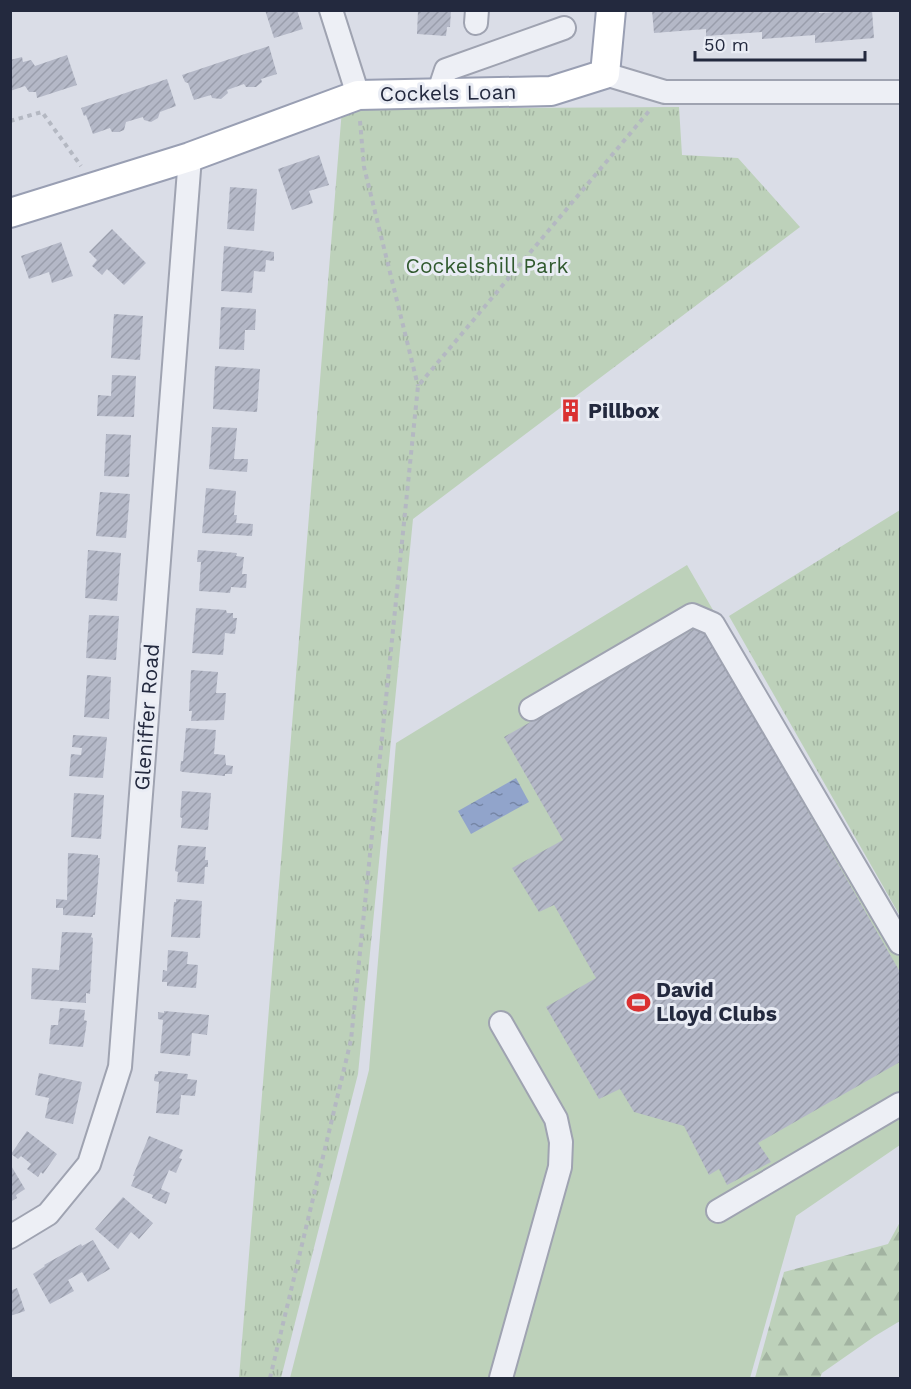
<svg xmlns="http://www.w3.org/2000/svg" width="911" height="1389" viewBox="0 0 911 1389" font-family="'Work Sans',sans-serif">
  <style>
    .forest { fill: url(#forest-firs) }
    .park { fill: url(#park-tufts) }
    .pitch { fill: #bdd1ba }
    .water { fill: url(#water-ripples) }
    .building { fill: url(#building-hatch) }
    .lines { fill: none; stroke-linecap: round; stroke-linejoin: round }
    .minor-casing { stroke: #9fa3b1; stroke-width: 26 }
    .major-casing { stroke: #999fb3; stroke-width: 32 }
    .path { stroke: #b4b8c2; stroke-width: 4; stroke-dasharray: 4.5 4.5; stroke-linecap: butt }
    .minor { stroke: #edeff5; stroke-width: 22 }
    .major { stroke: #fff; stroke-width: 28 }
    .labels { text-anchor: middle; stroke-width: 6; stroke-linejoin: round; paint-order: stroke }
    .street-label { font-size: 21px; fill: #23293e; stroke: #e9ecf4 }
    .park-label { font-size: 21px; fill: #315a2f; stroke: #e9ecf4 }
    .poi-label { font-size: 21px; font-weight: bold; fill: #23293e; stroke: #e9ecf4; text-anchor: start }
  </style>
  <defs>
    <pattern id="forest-firs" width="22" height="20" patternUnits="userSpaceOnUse" patternTransform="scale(1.5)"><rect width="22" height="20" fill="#bdd1ba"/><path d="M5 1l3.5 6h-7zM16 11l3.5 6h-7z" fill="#a2b3a1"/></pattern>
    <pattern id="park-tufts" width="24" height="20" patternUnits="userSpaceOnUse" patternTransform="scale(1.5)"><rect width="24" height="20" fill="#bdd1ba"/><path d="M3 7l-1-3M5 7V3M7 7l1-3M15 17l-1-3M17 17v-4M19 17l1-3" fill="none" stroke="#a2b3a1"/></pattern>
    <pattern id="water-ripples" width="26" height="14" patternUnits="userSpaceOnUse" patternTransform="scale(1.5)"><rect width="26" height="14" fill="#91a4cb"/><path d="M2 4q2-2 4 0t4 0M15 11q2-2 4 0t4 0" fill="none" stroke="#7686a6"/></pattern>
    <pattern id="building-hatch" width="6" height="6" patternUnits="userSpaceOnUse" patternTransform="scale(1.5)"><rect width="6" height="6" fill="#b4b8c7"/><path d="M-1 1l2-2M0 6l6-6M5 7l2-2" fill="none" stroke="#9a9eac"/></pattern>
  </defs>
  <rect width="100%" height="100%" fill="#dadde7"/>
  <path class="forest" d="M900 1222V1321L875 1336 822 1373 820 1378H755L784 1272 888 1244Z"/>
  <path class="park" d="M679 107 682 155 738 158 800 227 413 519 358 1074 281 1378H239L342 109Z
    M900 510V916L729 616Z"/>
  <path class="pitch" d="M687 565 900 934V1145L796 1216 750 1378H290L369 1070 396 743Z"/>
  <path class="water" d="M516 778 529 802 471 834 458 811Z"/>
  <path class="building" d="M265 10H297L303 29 274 38Z
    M418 10H451L450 27H447L446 36 417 34Z
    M652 10H819V13L872 10 874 38 815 43V35L762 39V32L706 36V29L654 33Z
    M269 46 277 74 261 79 262 82 256 87H246L244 84 227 90 228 93 221 99 212 98 211 95 194 100 188 83 185 82 182 75Z
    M67 55 77 85 37 98 36 92H29L25 86 10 91V60L22 57 23 62 31 60 35 66Z
    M167 79 176 106 160 112 158 118 151 122 144 120 143 117 126 122 124 130 119 132H112L110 128 93 134 86 115 84 116 81 108Z
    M319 155 329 185 309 191 313 203 292 210 278 169Z
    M230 187 257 189 254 231 227 229Z
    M112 229 146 263 124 285 107 269 102 275 92 266 97 260 89 252Z
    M61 242 73 276 52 283 49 272 29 279 21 256Z
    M224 246 274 252V261L266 260 265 272 254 271 252 293 221 291Z
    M221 307 256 309 255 330H245L244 350 219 349Z
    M114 314 143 316 140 360 111 358Z
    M215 366 260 369 257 412 213 409Z
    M112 375 136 376 134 417 97 416 98 395 111 396Z
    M572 405 576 410 567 417 563 412Z
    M212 427 237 428 234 459H248L247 472 209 469Z
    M106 434 131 435 129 477 104 476Z
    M206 488 236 491 234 515H237L236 523 253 524 252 536 202 533Z
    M100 492 130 494 126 538 96 536Z
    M88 550 121 553 117 601 85 598Z
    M198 550 237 553 236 556 244 557 242 574H247L246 588 231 587 230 593 199 591 201 562H197Z
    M196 608 226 610 227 613H233V618H237L235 634 225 633 223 655 192 653Z
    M89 615 119 616 116 660 86 658Z
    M701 625 900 972V1062L758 1143 771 1162 727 1185 719 1169 709 1175 684 1126 634 1112 620 1089 599 1099 546 1007 596 978 554 905 539 912 512 868 563 840 504 737Z
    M191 670 218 672 216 693H226L224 720 191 721 192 711H189Z
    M87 675 111 677 109 719 84 717Z
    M186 728 216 730 214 754 225 755 226 765 233 766 232 774H225V776L183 772 180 771 181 761H183Z
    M73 735 107 737 103 778 69 776 71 754 81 755 82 748 72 747Z
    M182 791 211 793 208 830 181 828 182 818 180 817Z
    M74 793 104 795 101 839 71 837Z
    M178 845 206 847 205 860H208V867H205L204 884 177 882 178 872 175 871Z
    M68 853 98 855V858H100L95 915H93V917L63 915V908H56V899L67 900Z
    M176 899 202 901 200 938 171 937 174 902H176Z
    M62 932 92 933 91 937 93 938 90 994 86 993V1003L31 999 32 968 59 970Z
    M168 950 188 952 187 964 198 965 196 988 167 986V982H162L163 970 167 971Z
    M60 1008 85 1010 84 1020 87 1021 83 1047 49 1044 51 1025H58Z
    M164 1011 209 1015 207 1035 192 1033 190 1056 160 1053 163 1020 158 1019V1012L164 1013Z
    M158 1071 188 1074 187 1079 197 1080 195 1096 181 1095 179 1115 156 1113 159 1082 154 1081 155 1074H158Z
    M39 1073 82 1082 73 1124 45 1118 49 1098 35 1095Z
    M27 1131 57 1154 43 1174 41 1172 38 1177 27 1169 31 1164 21 1156 18 1159 11 1154Z
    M149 1136 183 1150 179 1158 182 1159 176 1173 169 1170 161 1189 170 1193 166 1204 152 1198 153 1195 131 1186 135 1176H133Z
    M10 1164 25 1189 16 1195 17 1198 10 1202Z
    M123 1197 153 1223 139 1239 131 1232 118 1249 95 1229Z
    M93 1240 110 1269 88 1282 82 1272 68 1280 74 1291 50 1304 33 1274 45 1266 44 1265 81 1244 82 1246Z
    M17 1288 25 1311 10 1316V1291Z"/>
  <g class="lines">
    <defs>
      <path id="minor" d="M331 10 358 95
        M476 23 477 10
        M605 74 665 92H900
        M438 94 446 70 564 28
        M531 709 692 615 713 624 900 943
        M501 1023 556 1119 561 1142 560 1167 501 1378
        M718 1211 900 1104
        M10 1237 48 1214 89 1164 120 1067 190 157"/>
      <path id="major" d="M10 213 190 157 358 95 551 91 605 74 611 10"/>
    </defs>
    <use href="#minor" class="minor-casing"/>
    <use href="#major" class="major-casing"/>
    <path class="path" d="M10 121 42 112 81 166
      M360 121 364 167 418 386
      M270 1378 351 1040 418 386 649 111"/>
    <use href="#minor" class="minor"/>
    <use href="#major" class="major"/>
  </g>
  <defs>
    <symbol id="building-bare" viewBox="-9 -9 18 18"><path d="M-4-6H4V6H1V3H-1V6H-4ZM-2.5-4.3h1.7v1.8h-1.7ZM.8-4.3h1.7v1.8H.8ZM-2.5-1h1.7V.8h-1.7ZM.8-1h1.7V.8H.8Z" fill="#da3131" stroke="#e9ecf4" stroke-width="2.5" paint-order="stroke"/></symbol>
    <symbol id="stadium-bare" viewBox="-9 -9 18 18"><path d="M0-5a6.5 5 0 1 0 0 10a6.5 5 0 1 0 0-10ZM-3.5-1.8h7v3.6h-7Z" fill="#da3131" stroke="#e9ecf4" stroke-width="2.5" paint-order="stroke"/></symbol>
  </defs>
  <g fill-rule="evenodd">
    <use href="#building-bare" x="554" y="394" width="33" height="33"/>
    <use href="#stadium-bare" x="622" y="986" width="33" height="33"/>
  </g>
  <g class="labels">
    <g class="street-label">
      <text transform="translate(448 93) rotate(-1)" y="7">Cockels Loan</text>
      <text transform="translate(147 717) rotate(-86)" y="7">Gleniffer Road</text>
    </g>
    <g class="park-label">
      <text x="487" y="273">Cockelshill Park</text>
    </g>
    <g class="poi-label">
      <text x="588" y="418">Pillbox</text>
      <text x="656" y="997">David<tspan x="656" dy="24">Lloyd Clubs</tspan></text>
    </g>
  </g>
  <rect width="911" height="1389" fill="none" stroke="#23293e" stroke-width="24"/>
  <path d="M695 51v9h170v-9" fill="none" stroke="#23293e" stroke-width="3"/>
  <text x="704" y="51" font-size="18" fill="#23293e" stroke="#e9ecf4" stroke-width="4.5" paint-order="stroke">50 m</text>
</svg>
